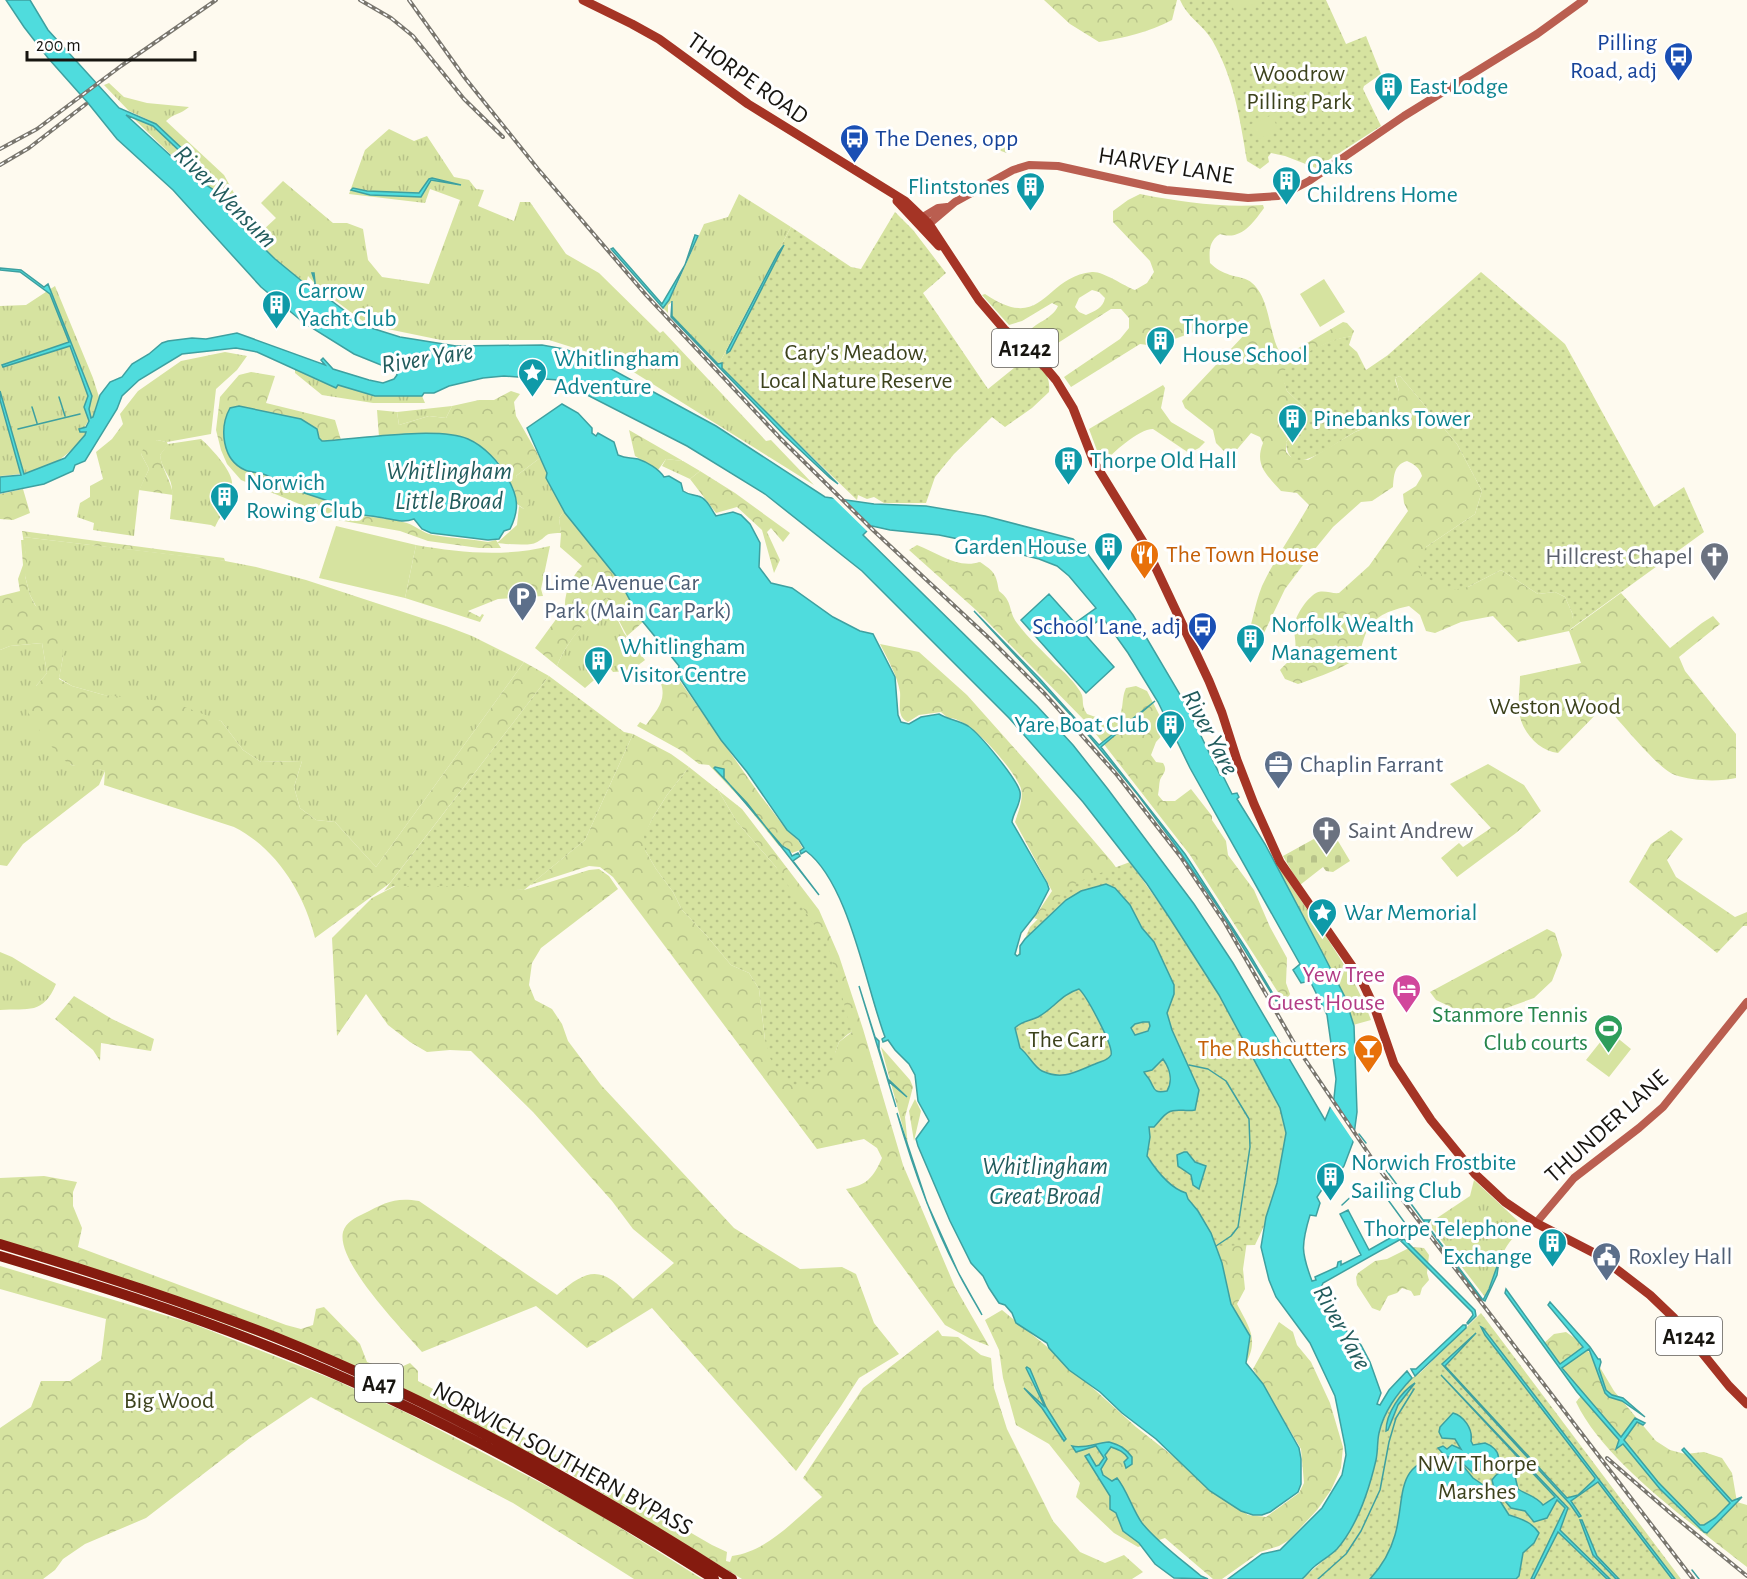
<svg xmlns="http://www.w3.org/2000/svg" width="1747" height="1579" viewBox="0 0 1747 1579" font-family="'Alegreya Sans',sans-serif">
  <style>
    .grass { fill: url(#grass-tufts) }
    .forest { fill: url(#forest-crowns); fill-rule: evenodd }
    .cemetery { fill: url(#cemetery-stones) }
    .park { fill: url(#park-dots) }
    .pitch { fill: #d6e3a0 }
    .water { fill: #4fdcdd; stroke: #3ea0a0; stroke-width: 1.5; fill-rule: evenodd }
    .pier { fill: #fefaef }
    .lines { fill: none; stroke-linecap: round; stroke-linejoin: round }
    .stream { stroke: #3ea0a0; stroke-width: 1.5 }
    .secondary { stroke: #ba5e50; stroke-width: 8 }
    .primary { stroke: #a53425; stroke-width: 9 }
    .highway { stroke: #851b0f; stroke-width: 10 }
    .rail-casing { stroke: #79766e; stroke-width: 4 }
    .rail { stroke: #fff; stroke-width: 1.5; stroke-dasharray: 4.5; stroke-linecap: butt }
    .labels { text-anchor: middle; stroke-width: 6; stroke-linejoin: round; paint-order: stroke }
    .shield { fill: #fff; stroke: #5d5b58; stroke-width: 1.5 }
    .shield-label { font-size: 22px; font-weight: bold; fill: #171510 }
    .transit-label { font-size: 24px; fill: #164399; stroke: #fff; text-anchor: end }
    .park-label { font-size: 24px; fill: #3c421c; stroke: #fff }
    .street-label { font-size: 24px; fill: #171510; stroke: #fff }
    .culture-label { font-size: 24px; fill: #0d838f; stroke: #fff; text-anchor: start }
    .food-label { font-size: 24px; fill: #c56008; stroke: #fff; text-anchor: start }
    .worship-label { font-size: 24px; fill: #5b616d; stroke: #fff; text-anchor: end }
    .service-label { font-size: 24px; fill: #4e5e75; stroke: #fff; text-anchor: start }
    .hotel-label { font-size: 24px; fill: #b23c85; stroke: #fff; text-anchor: end }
    .leisure-label { font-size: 24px; fill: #27864d; stroke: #fff; text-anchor: end }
    .water-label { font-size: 26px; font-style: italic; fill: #225c5d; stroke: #fff }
  </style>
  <defs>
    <pattern id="grass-tufts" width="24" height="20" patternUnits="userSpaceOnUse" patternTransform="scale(1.5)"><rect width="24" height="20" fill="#d6e3a0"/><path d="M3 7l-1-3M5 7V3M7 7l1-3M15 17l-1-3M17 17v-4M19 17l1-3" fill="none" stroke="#b7c289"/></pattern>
    <pattern id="forest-crowns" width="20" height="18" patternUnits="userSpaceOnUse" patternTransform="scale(1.5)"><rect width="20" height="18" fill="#d6e3a0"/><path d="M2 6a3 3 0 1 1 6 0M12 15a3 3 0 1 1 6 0" fill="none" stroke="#b7c289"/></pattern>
    <pattern id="cemetery-stones" width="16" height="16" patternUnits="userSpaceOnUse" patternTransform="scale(1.5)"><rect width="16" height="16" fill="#d6e3a0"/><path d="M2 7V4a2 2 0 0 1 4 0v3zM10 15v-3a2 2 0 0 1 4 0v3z" fill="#b7c289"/></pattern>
    <pattern id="park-dots" width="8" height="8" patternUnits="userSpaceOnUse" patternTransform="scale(1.5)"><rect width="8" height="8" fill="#d6e3a0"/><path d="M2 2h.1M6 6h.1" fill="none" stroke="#b7c289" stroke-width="1.8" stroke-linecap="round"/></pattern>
  </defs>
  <rect width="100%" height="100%" fill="#fefaef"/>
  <path class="grass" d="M109 83 124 97 147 103 189 107C181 114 173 114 166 121L224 175 244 211 262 231 276 218 261 203 283 181 333 223H347L363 229 368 260 382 277 429 284 460 200 430 189 425 203 349 194 365 150 389 129 414 141 427 136 454 177 469 180 476 189 484 190 478 206 514 221 520 202H530L566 254 599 273 660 333 663 331 766 441 771 440 814 485 616 361 549 340H441L368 325 320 289 308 276 306 284 275 259 236 222 217 192 194 177 130 115 153 126 204 174 151 121 129 111 104 85Z
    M739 194 791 227 719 364 672 316 673 301 668 305V313L663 308 675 289 704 224 728 217Z
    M55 286 93 378 99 397 93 417 90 418 84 428 79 429 80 432H86L85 435C59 467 40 473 0 476V306L26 305Z
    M225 352 247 356 237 370 216 389 211 434 167 442 157 440 141 454 149 469 139 491 134 536 93 530 94 523 77 517 80 503 90 497V486L103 479 96 452 112 439 123 424 120 414 138 391 181 361Z
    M295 369 336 387 337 384 375 396H422L425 403H373L322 395 295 373Z
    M452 406 446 418 429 416 399 425 397 412Z
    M201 439C210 447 231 469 232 482 233 497 221 514 215 527L211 525 170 519C171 506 175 490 169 478 165 469 161 465 160 455L168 444Z
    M540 458 547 473 546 478 564 511 559 518 561 533C541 533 549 537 535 543 529 546 503 544 497 543L517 525 519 506 524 509 516 476Z
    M666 459 683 461 700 471 690 479 662 466Z
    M23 537 220 560 256 567 306 580 446 626 472 636 524 662 376 867 335 822 316 820 300 808 294 787 302 761 261 762 243 750 221 721 104 695 72 686 59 678 63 657 30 595 25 576 26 557Z
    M607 598 624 633 645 660C634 669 627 672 613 672L609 667 585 688 557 666C567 640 589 618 607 598Z
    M42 643 47 673 36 686 71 765 96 768 105 771 99 785 23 844 7 866 0 865V650L10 646Z
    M1279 867C1310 917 1351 964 1371 1020L1353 1025 1345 997 1277 868Z
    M0 952 12 957 56 984C43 1015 29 1008 0 1010Z
    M915 1099 921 1111 914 1141 909 1111Z
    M1474 1180 1518 1221 1507 1231 1513 1238C1498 1255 1495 1277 1485 1297L1432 1228 1431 1222 1470 1196Z"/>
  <path class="forest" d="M1044 0H1177L1172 20C1149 32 1124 38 1099 42L1070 24Z
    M1140 194C1180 202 1223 208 1263 205L1264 208C1253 223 1241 241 1220 234 1209 241 1209 251 1210 263 1216 269 1222 272 1230 275 1237 277 1247 278 1252 283 1272 300 1268 339 1283 357L1343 322 1347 323 1354 331 1352 336C1327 340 1299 355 1282 374L1287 391 1305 408 1303 421 1286 442V452L1291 457 1308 460 1355 432 1385 420 1394 413 1397 399 1399 391 1395 378 1400 376 1457 444 1482 491 1475 514 1426 547 1468 587 1501 570 1538 594 1555 592 1565 597 1573 615 1570 630 1621 593 1670 648 1702 623 1713 616 1720 624 1679 657 1685 671 1736 734V778C1719 782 1692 781 1675 775 1659 770 1618 719 1605 705L1558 753C1538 751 1520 730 1519 710 1518 699 1520 687 1520 676L1581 663 1569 631 1518 642 1493 616 1461 622 1435 633 1426 631 1420 615 1409 606C1392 610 1376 614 1367 631 1362 640 1362 653 1353 660 1345 668 1310 680 1298 684L1285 679 1280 670C1284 665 1290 661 1293 656 1298 646 1294 637 1294 628 1294 617 1307 598 1316 593 1323 589 1332 594 1339 593L1369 566 1408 511 1404 503 1403 494 1416 486 1422 476C1420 468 1414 464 1407 461 1394 465 1394 475 1393 487L1372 501 1361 502 1333 527 1315 549 1285 589 1263 635 1255 642 1245 645C1252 626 1254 606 1262 586 1275 558 1294 532 1309 505L1297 493 1281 491C1267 475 1254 465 1263 443L1260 437 1251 433 1234 453 1224 451 1216 443 1213 430 1185 408 1182 401 1245 334 1233 318 1155 346 1140 344 1071 387 1064 377 1120 339 1129 328V318L1121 309H1111L1047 350 1038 349 1026 335C1034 322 1052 320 1058 306L1052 303 1022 321 1009 325 982 295 985 294C1044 334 1043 277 1092 272 1103 271 1124 286 1135 290L1147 283 1154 272 1150 261 1113 222V211L1128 200ZM1092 290 1099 292 1105 298C1103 308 1095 311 1086 315L1079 312 1075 307 1079 298Z
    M251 372 275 376 266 403 335 420 341 440 322 441 319 438 247 471 268 476 285 485 333 503C351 520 380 515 403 522 414 524 422 533 433 535 451 538 470 539 488 542L496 540 501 548H479L428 541 400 531 338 520 241 480 227 464 221 450 216 430 220 397 239 375Z
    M1163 385 1165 388 1161 408 1171 422 1205 442 1199 448 1189 453 1153 429C1138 429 1113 453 1102 464L1089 429Z
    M511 391 520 394 514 402 516 416 540 458 516 476 530 505 524 509 517 504 514 490 507 476 498 462 481 447 432 433 379 437 377 410 397 412 399 425 429 416 446 418 452 406 479 400H494Z
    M629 430 683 461 666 459 658 470 635 456Z
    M157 440 167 442 168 445 160 455C162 470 171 480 173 495L139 490 149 469 141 454 145 445Z
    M700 471 735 493 790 533 783 542 771 528 767 532 780 560 774 573 762 530 737 507 716 513 690 479Z
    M23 489 30 513 13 520 0 519V494Z
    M564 511 619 580 643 622 627 636 607 598C589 619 567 640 557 666L535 648 565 607C564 593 572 576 582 566L560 547 561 534 559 518Z
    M22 531 224 558 225 561 23 537Z
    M21 540H24L28 568 25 576 30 595 35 605 61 635 63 657 59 679 72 686 104 695 172 702 221 721 243 750 261 762 302 761 294 787 300 808 316 820 335 822 376 867 524 662 549 676 390 883 315 938C304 893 276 848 234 827L104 785 105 771C94 767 83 769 72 765 57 759 33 721 25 707L36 686 47 673 42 643 10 646 0 650V596L20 591 18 579 23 565Z
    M416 545C461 553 506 557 550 546L541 589 543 596 498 599 468 611 480 617 482 614 484 615 480 622 405 598Z
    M917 545C938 553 957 569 980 562 995 572 996 574 999 591 1013 601 1008 611 1017 623 1028 638 1043 651 1056 665 1063 670 1079 687 1082 695 1084 703 1081 704 1087 714L1113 723C1126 714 1120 701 1126 688L1136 686 1147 691 1167 730 1156 742 1151 755 1156 762 1163 763C1168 771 1163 773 1160 780 1159 784 1159 790 1158 795L1163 801H1175L1191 789 1212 816V820L1226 841 1228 855 1254 890 1270 927 1287 958 1286 983 1290 994 1288 998 1283 1000 1190 855 1089 725 976 610 909 550Z
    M880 644 919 652 967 695 1032 768 1112 862 1165 934 1254 1192 1243 1269 1245 1289 1237 1304C1249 1327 1259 1339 1246 1363L1250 1336 1231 1304 1222 1263 1186 1193 1156 1170 1150 1151 1042 921 1034 918 1052 891 1015 822C1018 812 1025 797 1020 786 1012 768 969 716 948 718L941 712 919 715 908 722C896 717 901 703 900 692 897 675 888 660 880 644Z
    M675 674 760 795 786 829 798 840 803 849 792 853 786 847 779 846 743 801 709 765 699 764 682 751 637 726 640 722 646 725C655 712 667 701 661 684Z
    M633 734 671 754 689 767 667 795 652 819 645 835V850L656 869 673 892 682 910 706 935 731 965 749 973 759 989 765 1040 835 1053 839 1042 852 1032 776 867 737 822 718 790 742 809 819 910 839 956 863 1029 903 1165 955 1287 989 1346 971 1339 945 1325 846 1189C867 1185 873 1178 882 1158L877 1148 864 1139 817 1149 613 877 600 867 589 866 530 885 585 840Z
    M1488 764 1524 785 1541 811 1516 833 1457 877 1441 858 1459 843 1463 847 1491 828 1450 784Z
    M1671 830 1683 839 1667 860 1676 877 1735 917 1747 912V926H1743L1717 953 1629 882 1651 844Z
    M599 869 609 876 618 889 541 948 532 963 529 985 535 1000 552 1009 562 1024 568 1041 601 1085 734 1228 800 1269 842 1267 856 1274 874 1323 899 1354 859 1378 841 1406 796 1471 652 1308 587 1348 536 1306 422 1352C402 1329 336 1262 343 1232 346 1222 355 1218 363 1214 385 1203 394 1197 419 1201L557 1295C591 1265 603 1268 633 1299L674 1263 633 1229 612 1201 533 1112 471 1051 450 1050 427 1052 410 1042 388 1025 366 994 337 1036 332 938 372 898 403 882 497 886 524 890 589 870Z
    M1547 929 1555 933 1562 955 1552 981 1534 998 1487 1015 1472 1017 1436 1000 1430 992Z
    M74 996 112 1019 154 1039 151 1051 101 1043 100 1061 93 1050 55 1019Z
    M881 1047 910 1080 913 1087 905 1117 908 1146Z
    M44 1176 77 1182 73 1192V1206L82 1228 78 1247 286 1325 301 1329 313 1325 316 1309 324 1307 360 1344 367 1362 392 1371 410 1363 418 1371V1381L548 1450 712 1545 727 1552 726 1561 730 1562 732 1556C767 1552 795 1519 822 1497L803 1478 863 1388 938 1330 942 1336 958 1337 981 1355 991 1358 994 1388 1007 1429 1053 1521 1080 1552 1105 1563 1124 1555 1143 1572 1132 1579H742L572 1475 387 1384 0 1240V1178Z
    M1411 1247 1424 1248 1429 1255 1427 1273 1429 1280 1422 1288 1420 1295 1414 1296 1411 1291 1402 1288 1397 1293 1388 1296 1380 1311 1372 1308 1357 1285 1356 1277 1358 1273 1375 1261 1387 1259Z
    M0 1266 191 1323 335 1380 407 1413 587 1507 702 1579H634L513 1503 311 1397 250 1438 146 1518 85 1544 63 1559 55 1570 43 1579H0V1428L31 1407 41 1381H70L101 1360 106 1319 0 1289Z
    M1002 1310 1045 1345 1136 1427 1248 1515 1266 1517 1299 1493 1304 1483 1301 1449 1253 1369 1279 1322 1293 1332 1297 1345 1311 1362 1330 1403 1343 1447 1341 1468 1331 1490 1317 1510 1289 1540 1279 1546 1260 1552 1222 1579H1213L1165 1538 1138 1547 1114 1533 1076 1497 1080 1483 1049 1444 1016 1425 1003 1378 999 1350 985 1320Z
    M1566 1332 1579 1341 1595 1359 1614 1391 1656 1441 1670 1450 1685 1454 1704 1452 1722 1458 1732 1473 1737 1502 1747 1505V1567C1694 1525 1605 1463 1576 1402L1581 1396 1544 1343 1554 1334Z"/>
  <path class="cemetery" d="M1332 831 1350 861 1333 872 1326 871 1323 867 1300 885 1283 856 1321 835Z"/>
  <path class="park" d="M1180 0H1326L1346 44 1366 36 1381 74 1364 86 1363 89 1381 126 1316 168 1285 156 1271 153 1268 157 1269 162 1260 169 1247 161C1240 119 1234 78 1212 40 1203 25 1187 17 1180 0Z
    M1000 133 1012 138 1007 153 995 149Z
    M895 212 913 230 946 273 923 293 988 389 1029 356C1041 368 1051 373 1049 392L1032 408 1005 427 992 417 954 454 935 477 926 503H884L874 497 867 499 858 495 857 500 718 366 791 227 851 267 861 269Z
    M1481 272 1565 344 1654 507 1684 487 1704 532 1569 630 1573 615 1565 597 1555 592 1538 594 1501 570 1468 587 1453 590 1422 576 1418 565 1426 547 1475 514 1482 491 1457 444 1400 376 1395 378C1395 383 1398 387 1399 391 1399 397 1396 410 1392 414 1384 425 1366 426 1355 432 1337 441 1288 484 1286 442L1303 421 1305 408 1287 391 1281 374C1299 355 1327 339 1352 336L1349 345 1357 352 1366 370 1388 355Z
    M549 676 624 732 633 734 585 840 524 890 476 886H394L384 891Z
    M689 767 718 790 737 822 776 867 828 946 852 1032 848 1034 839 1042 832 1062 823 1076 808 1085 797 1086 782 1078 770 1058 765 1040 759 989 749 973 731 965 706 935 682 910 673 892 656 869 645 850 644 835 652 819 667 795Z
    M1130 862 1171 920 1219 995 1281 1108 1286 1133 1277 1183 1265 1224 1255 1245 1216 1246 1147 1156 1039 1070 1020 1048 1015 1028 1017 957 1030 927 1069 887 1087 878Z
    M1481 1313 1681 1579H1302L1339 1547 1354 1523 1366 1493 1376 1460 1379 1432 1387 1412 1399 1392 1412 1378 1420 1373Z"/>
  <path class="pitch" d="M1231 0H1266L1234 11Z
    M1272 115 1279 131 1255 140 1249 125Z
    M1324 279 1345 312 1320 327 1300 294Z
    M336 526 416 545 405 598 319 578Z
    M1609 1031 1631 1049 1609 1077 1586 1060Z"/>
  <path class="water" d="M6 0H30L48 30 119 108 156 124 207 172 204 174 153 126 126 115 194 177 217 192 236 215 237 222 275 259 314 291 315 282 312 273H314L316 292 321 296H325L365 326 400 337 456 346 542 345 564 349 591 358 716 426 825 497 874 504 926 506 985 516 1073 539 1087 553 1133 615 1185 703 1220 775 1222 774 1232 794 1237 793 1239 797 1237 799 1265 844 1322 952 1345 997 1354 1026 1357 1112 1353 1142 1344 1166 1338 1174 1327 1182 1317 1197 1320 1203 1316 1216 1310 1215C1301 1245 1301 1252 1312 1281L1316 1280 1315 1277 1337 1267 1338 1262 1341 1261V1265L1361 1255 1340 1214 1348 1210 1369 1250 1406 1229 1410 1234 1323 1283 1321 1288 1348 1333 1361 1345 1370 1362 1381 1393 1377 1404 1380 1405 1389 1390 1407 1371 1412 1378C1397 1394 1384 1411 1379 1433 1377 1442 1378 1451 1376 1460 1369 1490 1357 1526 1337 1549 1330 1556 1322 1560 1315 1566 1310 1570 1307 1575 1302 1579H1228L1262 1554 1280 1550 1322 1508 1342 1475 1346 1455 1345 1446 1335 1396 1310 1343 1276 1297 1269 1280 1261 1247 1266 1217 1277 1183 1286 1133 1280 1108 1219 995 1171 920 1147 884 1083 802 1009 718 862 571 765 494 687 446 558 380 504 376 483 378 449 386 434 393H424L422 396H375L338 385 336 388 257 352 236 348 182 354 139 380 122 396 117 409 85 461 75 465 73 471 44 484 0 493V477L21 475 0 400V391L24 474 65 458 85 435 86 432H80L79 429 86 427 89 421 84 407 88 396 70 346 3 367 2 365 69 342 50 294 20 272 0 270V268L21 270 44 287 48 284 92 396 89 409 91 418 93 417 100 395 110 382 122 377 132 364 149 354 162 343 168 341 192 338 206 339 237 333 325 365 321 360 323 358 333 369 369 380 383 383 394 379 397 375 396 371 354 354 304 323 261 287 173 190 117 139 88 103 48 58 24 27ZM872 526 890 530 939 535 968 541 1039 559 1057 566 1069 576 1096 608 1075 623 1049 594 1021 620 1086 693 1114 667 1082 631 1103 618 1128 653 1158 702 1190 768 1300 964 1293 970 1301 983 1310 981 1327 1015 1336 1079 1334 1098 1325 1120 1233 963 1194 904 1107 788 1073 745 1037 706 863 535Z
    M432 178 461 185 431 180 421 197 370 195 351 190 353 188 367 191 419 193 429 179Z
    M695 235 698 236 669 300 663 308 611 249 613 248 662 304 685 265Z
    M784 245 730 351 727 353V351L778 253Z
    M672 301V316L718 364 722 363V368L838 484 830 478 784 435 671 317Z
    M562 404 578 413 592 428V433L596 436 598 433 614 442 618 455C627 459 630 457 638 459 647 462 659 469 664 477L669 476 681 483 683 491C689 495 692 494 698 496 707 498 711 509 716 516L733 512 741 515 750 524 760 543 759 567 771 583 792 588 833 617 860 631 873 634 895 677 898 715 901 722 909 724 921 717 939 714C949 720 958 720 968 726 980 734 1017 779 1020 792 1022 803 1013 812 1012 822L1047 883 1049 889 1036 914 1021 933 1015 954 1017 956 1020 954V946L1025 939 1066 900 1081 891 1106 884 1115 888 1130 905 1142 928 1154 942 1174 985V994L1167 1013 1172 1030 1199 1090 1195 1110C1186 1112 1176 1108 1169 1112 1163 1115 1159 1122 1154 1127H1149L1150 1137 1147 1156C1156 1170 1169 1188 1186 1193L1188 1199 1198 1211 1211 1233 1222 1263 1231 1304 1250 1336 1246 1363 1263 1384 1299 1448 1301 1459V1484L1298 1492 1270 1512 1262 1515H1253L1241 1511 1210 1491 1156 1439 1122 1413 1100 1392 1069 1370 1049 1348 1047 1343 1016 1323 1012 1313 1005 1305 999 1303 989 1288 983 1276 971 1263 950 1221 918 1146 916 1139 929 1121 918 1101 915 1075 909 1064 895 1050 888 1040 883 1042 882 1039 885 1037C866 987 849 883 806 851L801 854 800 851 804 848 799 840 787 830 747 772 721 740 677 674 679 666 639 617 619 580 565 513 546 478 547 473 527 428ZM1079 989C1086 995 1114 1046 1111 1055 1108 1061 1101 1061 1095 1064 1077 1071 1063 1081 1042 1071 1034 1067 1028 1054 1020 1048L1015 1028C1021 1021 1030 1021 1038 1017 1053 1009 1062 994 1079 989ZM1143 1022H1149L1150 1026 1148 1031 1135 1035 1131 1028 1135 1024ZM1163 1059C1170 1069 1173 1081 1167 1091 1152 1094 1155 1088 1149 1079 1148 1077 1145 1075 1144 1072L1152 1070Z
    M239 406 301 419 317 429 319 438 322 441C358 439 438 426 468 439 484 446 499 462 507 477 518 496 520 509 510 529L504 531 499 539 488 540 431 533 422 529 414 519C403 523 395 520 384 518 366 514 348 517 333 503 317 496 300 493 284 485 279 482 274 478 268 476 261 472 252 473 245 470 222 460 219 428 230 408Z
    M974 611 1040 679 1099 745 1155 701 1101 747 1185 854 1247 950 1282 1009H1281L1220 910 1173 842 1138 795 1079 724Z
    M715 767 724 769V778L782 846 789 850 792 856 798 853 800 856 793 861 819 895 747 803 714 768Z
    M859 986 875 1037 879 1041V1049L888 1079 907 1097 888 1081 896 1107Z
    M897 1113 927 1203 958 1272 982 1315C974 1300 964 1285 957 1270 931 1220 913 1168 897 1113Z
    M1184 1152H1187L1195 1162 1206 1166 1199 1189 1193 1185 1191 1175 1178 1166 1177 1155Z
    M1386 1170 1423 1220H1430L1427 1225 1483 1300 1489 1289 1499 1261 1497 1275 1485 1301 1481 1299Z
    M1404 1239 1475 1310 1476 1316 1468 1324 1467 1323 1473 1315 1472 1312 1401 1241Z
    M1506 1289 1560 1364 1583 1347 1548 1305 1550 1302 1590 1347 1598 1359H1600L1601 1362 1599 1369 1606 1390 1612 1395 1623 1398 1645 1417 1622 1401 1609 1397 1605 1393 1589 1349 1562 1368 1621 1437 1635 1418 1645 1423 1643 1425 1637 1422 1624 1440 1658 1482 1700 1525H1704L1715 1518 1730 1503 1682 1450 1684 1448 1732 1501 1742 1497 1707 1533 1704 1532 1660 1489 1623 1444 1616 1449 1619 1440 1577 1392 1505 1293Z
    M1463 1325H1466V1328L1415 1376 1411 1369H1416Z
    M1481 1327 1483 1328 1675 1579H1672L1598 1482 1571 1501 1581 1516 1579 1517 1570 1504 1442 1364 1476 1333 1445 1366 1567 1498 1578 1495 1594 1480 1595 1478 1485 1335Z
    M1027 1367 1030 1369 1046 1407 1066 1439 1064 1441 1042 1408 1024 1388 1045 1407 1026 1368Z
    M1441 1375 1568 1508 1560 1530 1610 1579H1607L1558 1532 1534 1579H1531L1565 1508 1557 1500 1547 1518 1534 1522 1525 1511 1511 1508 1494 1488 1492 1480C1497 1473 1503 1469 1511 1470L1515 1476 1518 1489C1527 1495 1536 1496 1543 1505L1555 1497Z
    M1415 1383 1398 1405 1388 1430 1386 1431C1386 1413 1401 1392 1415 1383Z
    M1453 1413C1464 1416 1473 1429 1471 1441L1473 1445 1485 1443C1502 1449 1504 1466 1485 1472L1477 1468 1472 1472 1461 1462 1444 1455 1438 1448 1443 1446 1447 1449 1452 1445 1461 1449 1455 1439 1442 1438 1439 1432 1440 1427Z
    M1109 1442C1120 1445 1125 1448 1132 1457V1464L1126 1468 1124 1462 1128 1458C1123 1451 1119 1450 1111 1447L1105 1455 1107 1459 1101 1469 1103 1475 1112 1481 1117 1478C1127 1490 1132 1509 1142 1523 1158 1543 1182 1560 1201 1576L1208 1579 1174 1578 1155 1564 1139 1543 1123 1531 1116 1513 1110 1509V1496L1085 1456 1089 1454 1096 1466 1099 1465 1104 1458 1096 1446 1076 1452 1072 1446C1084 1449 1096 1443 1109 1442Z
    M1446 1457 1464 1467 1473 1478 1495 1493 1509 1515C1521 1519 1532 1522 1539 1533L1534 1543 1523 1553 1519 1576 1516 1579H1370C1382 1566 1390 1553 1395 1535 1406 1498 1393 1460 1446 1457Z
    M1580 1520H1582L1597 1556 1619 1579H1616L1593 1555Z"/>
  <path class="pier" d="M830 495 841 496 874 529 869 533Z
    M1332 1097 1357 1134 1354 1142 1329 1105Z"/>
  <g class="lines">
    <path class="stream" d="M59 397 65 416
      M32 407 37 423
      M18 429 80 414
      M1189 1065 1208 1069 1226 1081 1249 1119 1250 1147 1238 1227 1231 1236 1216 1246
      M1359 1134 1366 1143
      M1375 1182 1410 1230
      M1342 1205 1357 1191
      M1692 1570 1699 1579
      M1318 1579 1346 1554 1361 1531 1380 1490 1389 1442 1396 1418 1414 1389"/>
    <path class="secondary" d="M923 217 938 208 947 207
      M929 224 955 202 1013 170 1029 165 1058 166 1166 190 1248 198 1278 196 1288 192 1309 181 1404 116 1537 34 1584 0
      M1536 1223 1574 1178 1639 1128 1663 1107 1747 1002"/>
    <path class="primary" d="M583 0 632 24 659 39 748 104 905 201 929 224 979 300 1004 329 1045 367 1056 380 1073 408 1094 462 1145 545 1209 681 1222 713 1237 760 1254 804 1280 862 1361 979 1375 1009 1394 1064 1431 1120 1475 1174 1505 1202 1536 1223 1598 1255 1650 1295 1674 1318 1729 1386 1747 1404
      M897 201 939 246"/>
    <path class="highway" d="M0 1244C93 1272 185 1302 275 1337 435 1401 587 1486 732 1579
      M0 1256C90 1283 180 1311 267 1346 424 1407 572 1489 714 1579"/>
    <defs>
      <path id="rail" d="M360 0 391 18 413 36 464 99 503 137
        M409 0 465 78 538 169 646 295 781 439 874 531 990 639 1045 694 1117 775 1180 856 1225 923 1294 1043 1379 1169 1693 1579
        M0 149 37 129 121 66 216 0
        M0 165 29 148 86 104
        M1607 1458 1675 1517 1747 1576"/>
    </defs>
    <use href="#rail" class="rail-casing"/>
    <use href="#rail" class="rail"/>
  </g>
  <defs>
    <symbol id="bus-pin" viewBox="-11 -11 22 30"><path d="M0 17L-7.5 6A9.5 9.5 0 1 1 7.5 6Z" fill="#1a4fb4" stroke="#fff"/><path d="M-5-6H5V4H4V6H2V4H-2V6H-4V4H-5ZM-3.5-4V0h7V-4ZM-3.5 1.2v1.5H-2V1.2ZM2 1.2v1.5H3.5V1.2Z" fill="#fff"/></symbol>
    <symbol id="building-pin" viewBox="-11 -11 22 30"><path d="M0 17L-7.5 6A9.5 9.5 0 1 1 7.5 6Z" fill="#0f9aa8" stroke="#fff"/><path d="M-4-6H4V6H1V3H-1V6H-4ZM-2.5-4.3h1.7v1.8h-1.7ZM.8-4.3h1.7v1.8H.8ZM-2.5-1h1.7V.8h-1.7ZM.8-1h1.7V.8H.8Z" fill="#fff"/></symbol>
    <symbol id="sight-pin" viewBox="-11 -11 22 30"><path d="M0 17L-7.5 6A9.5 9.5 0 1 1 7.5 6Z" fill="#0f9aa8" stroke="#fff"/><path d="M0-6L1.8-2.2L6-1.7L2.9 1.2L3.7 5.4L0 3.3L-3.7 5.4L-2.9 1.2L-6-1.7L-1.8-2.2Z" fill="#fff"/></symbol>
    <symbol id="restaurant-pin" viewBox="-11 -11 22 30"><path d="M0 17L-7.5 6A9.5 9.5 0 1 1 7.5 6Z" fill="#e8710a" stroke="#fff"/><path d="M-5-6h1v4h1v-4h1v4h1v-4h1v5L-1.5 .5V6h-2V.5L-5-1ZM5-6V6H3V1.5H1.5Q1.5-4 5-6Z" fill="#fff"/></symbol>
    <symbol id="church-pin" viewBox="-11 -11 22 30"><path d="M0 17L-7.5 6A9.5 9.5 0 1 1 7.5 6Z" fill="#6b7280" stroke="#fff"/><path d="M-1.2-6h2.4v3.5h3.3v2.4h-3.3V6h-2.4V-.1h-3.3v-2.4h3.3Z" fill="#fff"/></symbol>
    <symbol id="parking-pin" viewBox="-11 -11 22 30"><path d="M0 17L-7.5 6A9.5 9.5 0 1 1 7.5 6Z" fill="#5c6f8a" stroke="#fff"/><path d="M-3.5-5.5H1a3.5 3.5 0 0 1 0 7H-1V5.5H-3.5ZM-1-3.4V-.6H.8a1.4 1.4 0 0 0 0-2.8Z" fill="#fff"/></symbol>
    <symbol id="office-pin" viewBox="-11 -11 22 30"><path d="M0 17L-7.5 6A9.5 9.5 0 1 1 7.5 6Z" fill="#5c6f8a" stroke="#fff"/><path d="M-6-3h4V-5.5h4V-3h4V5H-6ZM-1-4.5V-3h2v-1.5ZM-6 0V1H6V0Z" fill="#fff"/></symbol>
    <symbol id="hotel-pin" viewBox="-11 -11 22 30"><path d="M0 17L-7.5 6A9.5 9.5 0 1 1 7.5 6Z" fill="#d1479c" stroke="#fff"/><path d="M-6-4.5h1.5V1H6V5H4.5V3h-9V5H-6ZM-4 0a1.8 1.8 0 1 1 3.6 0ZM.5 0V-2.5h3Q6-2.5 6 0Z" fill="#fff"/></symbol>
    <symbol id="stadium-pin" viewBox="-11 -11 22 30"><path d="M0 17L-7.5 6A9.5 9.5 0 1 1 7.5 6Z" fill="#2e9e5b" stroke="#fff"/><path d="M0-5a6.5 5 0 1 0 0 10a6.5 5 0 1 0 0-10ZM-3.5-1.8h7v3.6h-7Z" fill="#fff"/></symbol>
    <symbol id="bar-pin" viewBox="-11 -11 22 30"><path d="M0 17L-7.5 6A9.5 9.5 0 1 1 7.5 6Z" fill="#e8710a" stroke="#fff"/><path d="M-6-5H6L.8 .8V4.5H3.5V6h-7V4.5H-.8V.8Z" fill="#fff"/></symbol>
    <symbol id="civic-pin" viewBox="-11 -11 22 30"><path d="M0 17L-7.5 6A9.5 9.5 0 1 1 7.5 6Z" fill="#5c6f8a" stroke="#fff"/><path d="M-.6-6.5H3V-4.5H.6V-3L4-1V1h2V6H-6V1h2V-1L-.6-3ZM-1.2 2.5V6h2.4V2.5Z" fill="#fff"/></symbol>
  </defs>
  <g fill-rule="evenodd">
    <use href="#bus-pin" x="1662" y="40" width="33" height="45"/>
    <use href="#building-pin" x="1372" y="70" width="33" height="45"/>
    <use href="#bus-pin" x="838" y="122" width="33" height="45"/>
    <use href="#building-pin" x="1270" y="164" width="33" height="45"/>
    <use href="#building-pin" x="1014" y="170" width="33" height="45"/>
    <use href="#building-pin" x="260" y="288" width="33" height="45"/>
    <use href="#building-pin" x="1144" y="324" width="33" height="45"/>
    <use href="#sight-pin" x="516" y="356" width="33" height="45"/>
    <use href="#building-pin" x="1276" y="402" width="33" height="45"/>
    <use href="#building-pin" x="1052" y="444" width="33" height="45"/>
    <use href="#building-pin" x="208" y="480" width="33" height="45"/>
    <use href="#building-pin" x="1092" y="530" width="33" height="45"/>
    <use href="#restaurant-pin" x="1128" y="538" width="33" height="45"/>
    <use href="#church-pin" x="1698" y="540" width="33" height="45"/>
    <use href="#parking-pin" x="506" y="580" width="33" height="45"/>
    <use href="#bus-pin" x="1186" y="610" width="33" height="45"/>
    <use href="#building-pin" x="1234" y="622" width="33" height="45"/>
    <use href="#building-pin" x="582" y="644" width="33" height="45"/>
    <use href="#building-pin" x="1154" y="708" width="33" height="45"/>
    <use href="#office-pin" x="1262" y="748" width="33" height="45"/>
    <use href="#church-pin" x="1310" y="814" width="33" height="45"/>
    <use href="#sight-pin" x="1306" y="896" width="33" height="45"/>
    <use href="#hotel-pin" x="1390" y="972" width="33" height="45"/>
    <use href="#stadium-pin" x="1592" y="1012" width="33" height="45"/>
    <use href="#bar-pin" x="1352" y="1032" width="33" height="45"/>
    <use href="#building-pin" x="1314" y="1160" width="33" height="45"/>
    <use href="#building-pin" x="1536" y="1226" width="33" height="45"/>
    <use href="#civic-pin" x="1590" y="1240" width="33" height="45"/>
  </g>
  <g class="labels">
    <g class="shield">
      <rect x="992" y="329" width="66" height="38" rx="4.5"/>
      <rect x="1656" y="1317" width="66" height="38" rx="4.5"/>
      <rect x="355" y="1364" width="48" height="38" rx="4.5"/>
    </g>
    <g class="shield-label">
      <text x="1025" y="356">A1242</text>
      <text x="1689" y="1344">A1242</text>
      <text x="379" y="1391">A47</text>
    </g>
    <g class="transit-label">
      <text x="1657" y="50">Pilling<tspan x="1657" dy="28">Road, adj</tspan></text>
      <text x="875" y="146" text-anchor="start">The Denes, opp</text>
      <text x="1181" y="634">School Lane, adj</text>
    </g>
    <g class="park-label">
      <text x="1299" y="81">Woodrow<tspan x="1299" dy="28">Pilling Park</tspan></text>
      <text x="856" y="360">Cary's Meadow,<tspan x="856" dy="28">Local Nature Reserve</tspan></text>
      <text x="1555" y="714">Weston Wood</text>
      <text x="1067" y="1047">The Carr</text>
      <text x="169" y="1408">Big Wood</text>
      <text x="1477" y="1471">NWT Thorpe<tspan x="1477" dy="28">Marshes</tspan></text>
    </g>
    <g class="street-label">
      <text transform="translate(748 78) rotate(35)" y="8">THORPE ROAD</text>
      <text transform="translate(1166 165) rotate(9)" y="8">HARVEY LANE</text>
      <text transform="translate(1606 1126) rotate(-42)" y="8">THUNDER LANE</text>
      <text transform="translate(563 1458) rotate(29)" y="8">NORWICH SOUTHERN BYPASS</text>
    </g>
    <g class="culture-label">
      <text x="1409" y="94">East Lodge</text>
      <text x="1307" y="174">Oaks<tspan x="1307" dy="28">Childrens Home</tspan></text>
      <text x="1010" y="194" text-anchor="end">Flintstones</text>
      <text x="298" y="298">Carrow<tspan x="298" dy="28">Yacht Club</tspan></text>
      <text x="1182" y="334">Thorpe<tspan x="1182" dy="28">House School</tspan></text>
      <text x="554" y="366">Whitlingham<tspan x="554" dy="28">Adventure</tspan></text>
      <text x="1313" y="426">Pinebanks Tower</text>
      <text x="1090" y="468">Thorpe Old Hall</text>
      <text x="246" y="490">Norwich<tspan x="246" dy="28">Rowing Club</tspan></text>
      <text x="1087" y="554" text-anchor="end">Garden House</text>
      <text x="1271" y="632">Norfolk Wealth<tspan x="1271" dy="28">Management</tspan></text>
      <text x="620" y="654">Whitlingham<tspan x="620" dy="28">Visitor Centre</tspan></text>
      <text x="1149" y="732" text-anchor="end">Yare Boat Club</text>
      <text x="1344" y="920">War Memorial</text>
      <text x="1351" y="1170">Norwich Frostbite<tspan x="1351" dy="28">Sailing Club</tspan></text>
      <text x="1532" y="1236" text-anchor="end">Thorpe Telephone<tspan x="1532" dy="28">Exchange</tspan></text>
    </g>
    <g class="food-label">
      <text x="1166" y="562">The Town House</text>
      <text x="1347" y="1056" text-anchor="end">The Rushcutters</text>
    </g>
    <g class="worship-label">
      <text x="1693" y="564">Hillcrest Chapel</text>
      <text x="1348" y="838" text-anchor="start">Saint Andrew</text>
    </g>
    <g class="service-label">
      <text x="544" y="590">Lime Avenue Car<tspan x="544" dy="28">Park (Main Car Park)</tspan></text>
      <text x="1300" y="772">Chaplin Farrant</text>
      <text x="1628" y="1264">Roxley Hall</text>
    </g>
    <g class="hotel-label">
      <text x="1385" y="982">Yew Tree<tspan x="1385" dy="28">Guest House</tspan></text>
    </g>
    <g class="leisure-label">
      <text x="1588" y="1022">Stanmore Tennis<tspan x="1588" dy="28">Club courts</tspan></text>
    </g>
    <g class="water-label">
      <text transform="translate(226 196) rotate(45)" y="9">River Wensum</text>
      <text transform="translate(427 357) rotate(-9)" y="9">River Yare</text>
      <text x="449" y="479">Whitlingham<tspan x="449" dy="30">Little Broad</tspan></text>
      <text transform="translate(1211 732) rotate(62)" y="9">River Yare</text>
      <text x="1045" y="1174">Whitlingham<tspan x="1045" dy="30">Great Broad</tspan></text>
      <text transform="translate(1343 1327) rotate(61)" y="9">River Yare</text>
    </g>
  </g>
  <path d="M27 51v9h168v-9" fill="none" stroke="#171510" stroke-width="3"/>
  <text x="36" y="51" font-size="18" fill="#171510" stroke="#ffffff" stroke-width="4.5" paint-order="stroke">200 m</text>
</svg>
